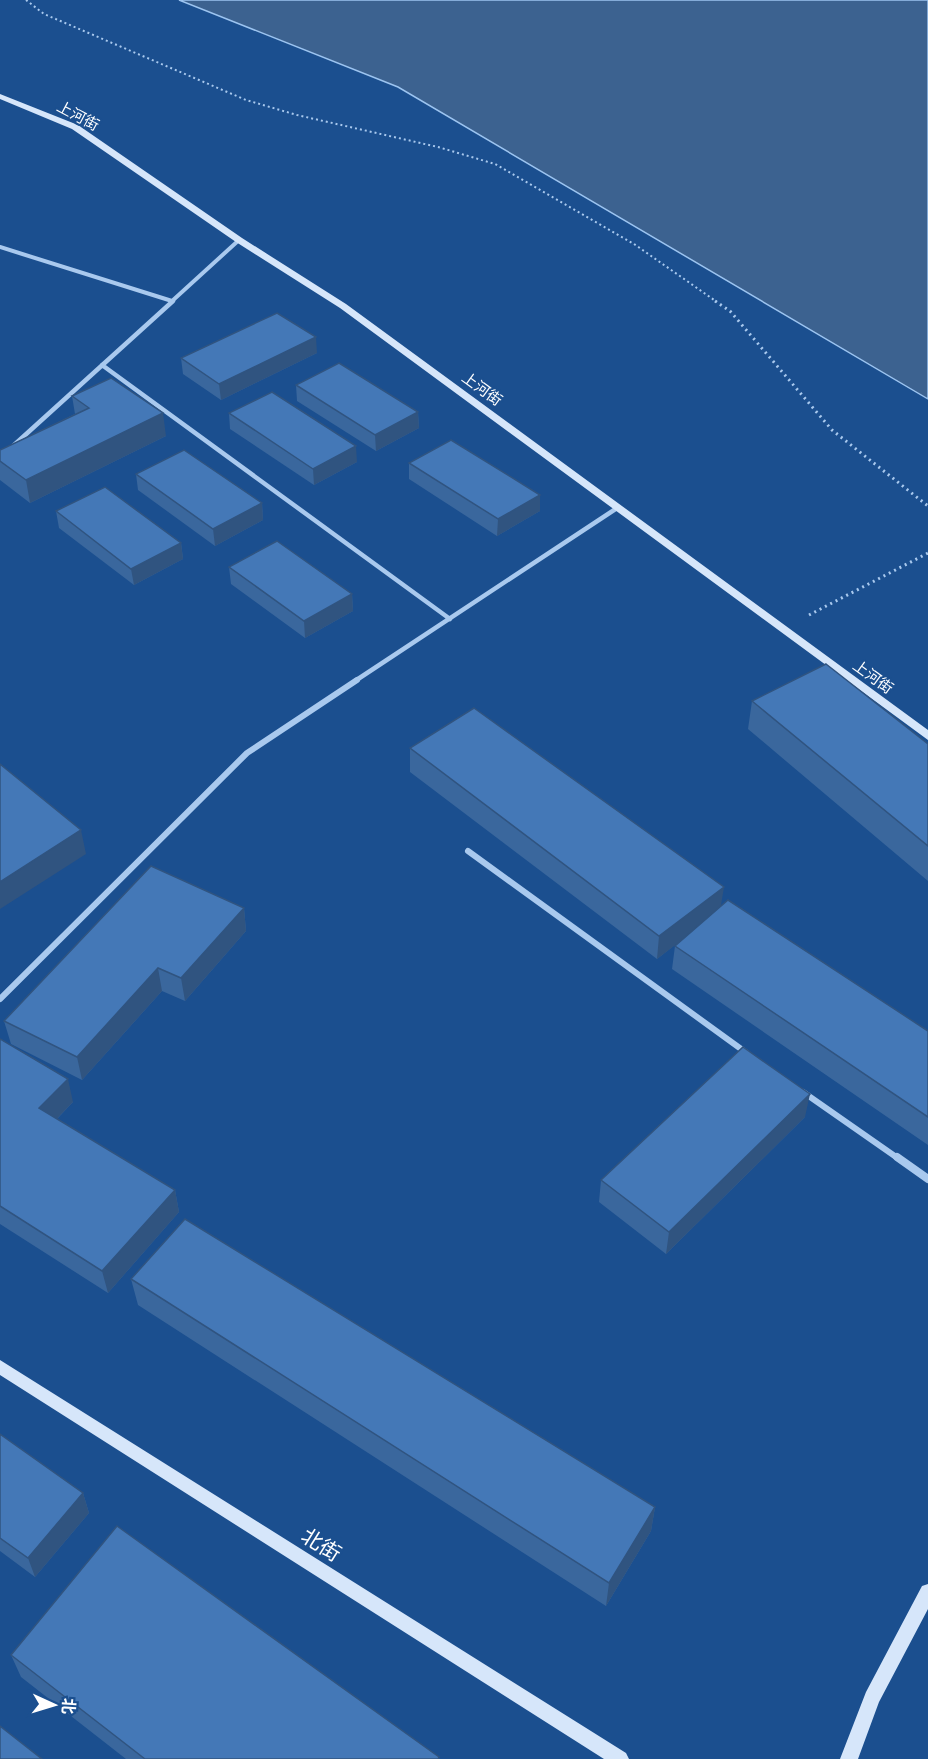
<svg xmlns="http://www.w3.org/2000/svg" width="928" height="1759" viewBox="0 0 928 1759" font-family="Arial,'Noto Sans SC',sans-serif">
  <style>
    .water { fill: #3c6290; stroke: #9cc4f0; stroke-width: 1.5 }
    .lines { fill: none; stroke-linecap: round; stroke-linejoin: round }
    .path-far1 { stroke: #a9c9ee; stroke-width: 2; stroke-dasharray: 2 3; stroke-linecap: butt }
    .path { stroke: #a9c9ee; stroke-width: 3; stroke-dasharray: 2 4; stroke-linecap: butt }
    .street-far3 { stroke: #a9c9ee; stroke-width: 4 }
    .street-far2 { stroke: #a9c9ee; stroke-width: 4.5 }
    .street-far1 { stroke: #a9c9ee; stroke-width: 6 }
    .street { stroke: #a9c9ee; stroke-width: 8 }
    .secondary { fill: #d6e6fa; fill-rule: evenodd }
    .wall { fill: #3a679d }
    .shaded-wall { fill: #305480 }
    .building { fill: #4478b7; stroke: #305480; stroke-width: 1.5 }
    .labels { text-anchor: middle; stroke-width: 4.5; stroke-linejoin: round; paint-order: stroke }
    .far-street-label { font-size: 15px; fill: #fff; stroke: #1b4f8f }
    .near-street-label { font-size: 21px; fill: #fff; stroke: #1b4f8f }
  </style>
  <rect width="100%" height="100%" fill="#1b4f8f"/>
  <path class="water" d="M179 0H928V399L398 87Z"/>
  <g class="lines">
    <path class="path-far1" d="M26 0 44 14 246 100 297 115 438 147 495 164 634 244 717 302"/>
    <path class="path" d="M715 301 730 311 832 430 928 506
      M809 615 928 553"/>
    <path class="street-far3" d="M0 247 172 301
      M171 302 239 240"/>
    <path class="street-far2" d="M102 365 450 619
      M13 446 173 301
      M355 681 617 508"/>
    <path class="street-far1" d="M468 851 748 1054
      M0 999 247 753 357 680
      M803 1092 899 1159"/>
    <path class="street" d="M897 1157 928 1179"/>
    <path class="secondary" d="M0 94 78 125 242 238 346 304 928 730V740L340 308 236 242 72 129 0 99Z
      M0 1360 626 1753 629 1759H604L0 1375Z
      M928 1584V1609L879 1702 858 1759H840L866 1692 922 1586Z"/>
  </g>
  <path class="wall" d="M317 353 221 400 183 374 181 358Z
    M296 385 418 412 419 428 376 451 297 401Z
    M72 396 166 436 30 503 0 480V450L75 414Z
    M229 413 357 462 314 485 230 429Z
    M409 463 540 495V511L497 536 409 479Z
    M136 474 262 503 263 520 215 546 138 490Z
    M56 511 181 543 183 559 134 585 59 528Z
    M229 567 352 594 353 611 305 638 231 584Z
    M752 701 928 744V881L748 729Z
    M410 748 721 906 928 1031V1145L672 969 675 946 681 940 657 959 410 772Z
    M244 908 246 931 185 1001 162 991 82 1080 11 1044 4 1021Z
    M0 1039 73 1102 57 1119 175 1190 179 1212 108 1293 0 1224Z
    M805 1117 666 1254 599 1202 601 1180Z
    M131 1279 655 1507 651 1531 606 1606 138 1305Z
    M0 1434 83 1493 89 1513 35 1577 0 1551Z
    M11 1655 440 1759H126L21 1677Z"/>
  <path class="shaded-wall" d="M316 337 317 353 221 400 219 384Z
    M418 412 419 428 376 451 375 435Z
    M163 413 166 436 30 503 26 480Z
    M356 446 357 462 314 485 313 469Z
    M540 495V511L497 536 498 519Z
    M262 503 263 520 215 546 213 529Z
    M181 543 183 559 134 585 131 569Z
    M352 594 353 611 305 638 304 621Z
    M81 830 86 854 0 909V882Z
    M724 887 720 911 657 959 659 936Z
    M244 908 246 931 185 1001 181 978Z
    M158 968 162 991 82 1080 77 1057Z
    M68 1079 73 1102 45 1131 39 1108Z
    M810 1094 805 1117 666 1254 669 1232Z
    M175 1190 179 1212 108 1293 102 1271Z
    M83 1493 89 1513 35 1577 28 1558Z
    M655 1507 651 1531 606 1606 609 1583Z"/>
  <path class="building" d="M277 313 316 337 219 384 181 358Z
    M339 363 418 412 375 435 296 385Z
    M111 378 163 413 26 480 0 461V450L89 408 72 396Z
    M272 392 356 446 313 469 229 413Z
    M451 440 540 495 498 519 409 463Z
    M184 450 262 503 213 529 136 474Z
    M105 487 181 543 131 569 56 511Z
    M277 541 352 594 304 621 229 567Z
    M826 664 928 744V846L752 701Z
    M474 708 724 887 659 936 410 748Z
    M0 764 81 830 0 882Z
    M151 866 244 908 181 978 158 968 77 1057 4 1021Z
    M728 900 928 1031V1117L675 946Z
    M0 1039 68 1079 39 1108 175 1190 102 1271 0 1206Z
    M743 1047 810 1094 669 1232 601 1180Z
    M185 1219 655 1507 609 1583 131 1279Z
    M0 1434 83 1493 28 1558 0 1538Z
    M117 1526 439 1757 438 1759H145L11 1655Z
    M0 1726 42 1759H0Z"/>
  <g class="labels">
    <g class="far-street-label">
      <text transform="translate(78 116) rotate(28)" y="5">上河街</text>
      <text transform="translate(482 389) rotate(36)" y="5">上河街</text>
      <text transform="translate(873 677) rotate(36)" y="5">上河街</text>
    </g>
    <g class="near-street-label">
      <text transform="translate(321 1545) rotate(32)" y="7">北街</text>
    </g>
  </g>
  <g transform="translate(54 1705) rotate(94)" stroke="#1b4f8f" stroke-width="4.5" paint-order="stroke">
  <path d="M0-4.5L10 22L0 15L-10 22Z" fill="#ffffff"/>
  <text y="-9" font-size="16" font-weight="bold" text-anchor="middle" fill="#ffffff">北</text>
  </g>
</svg>
